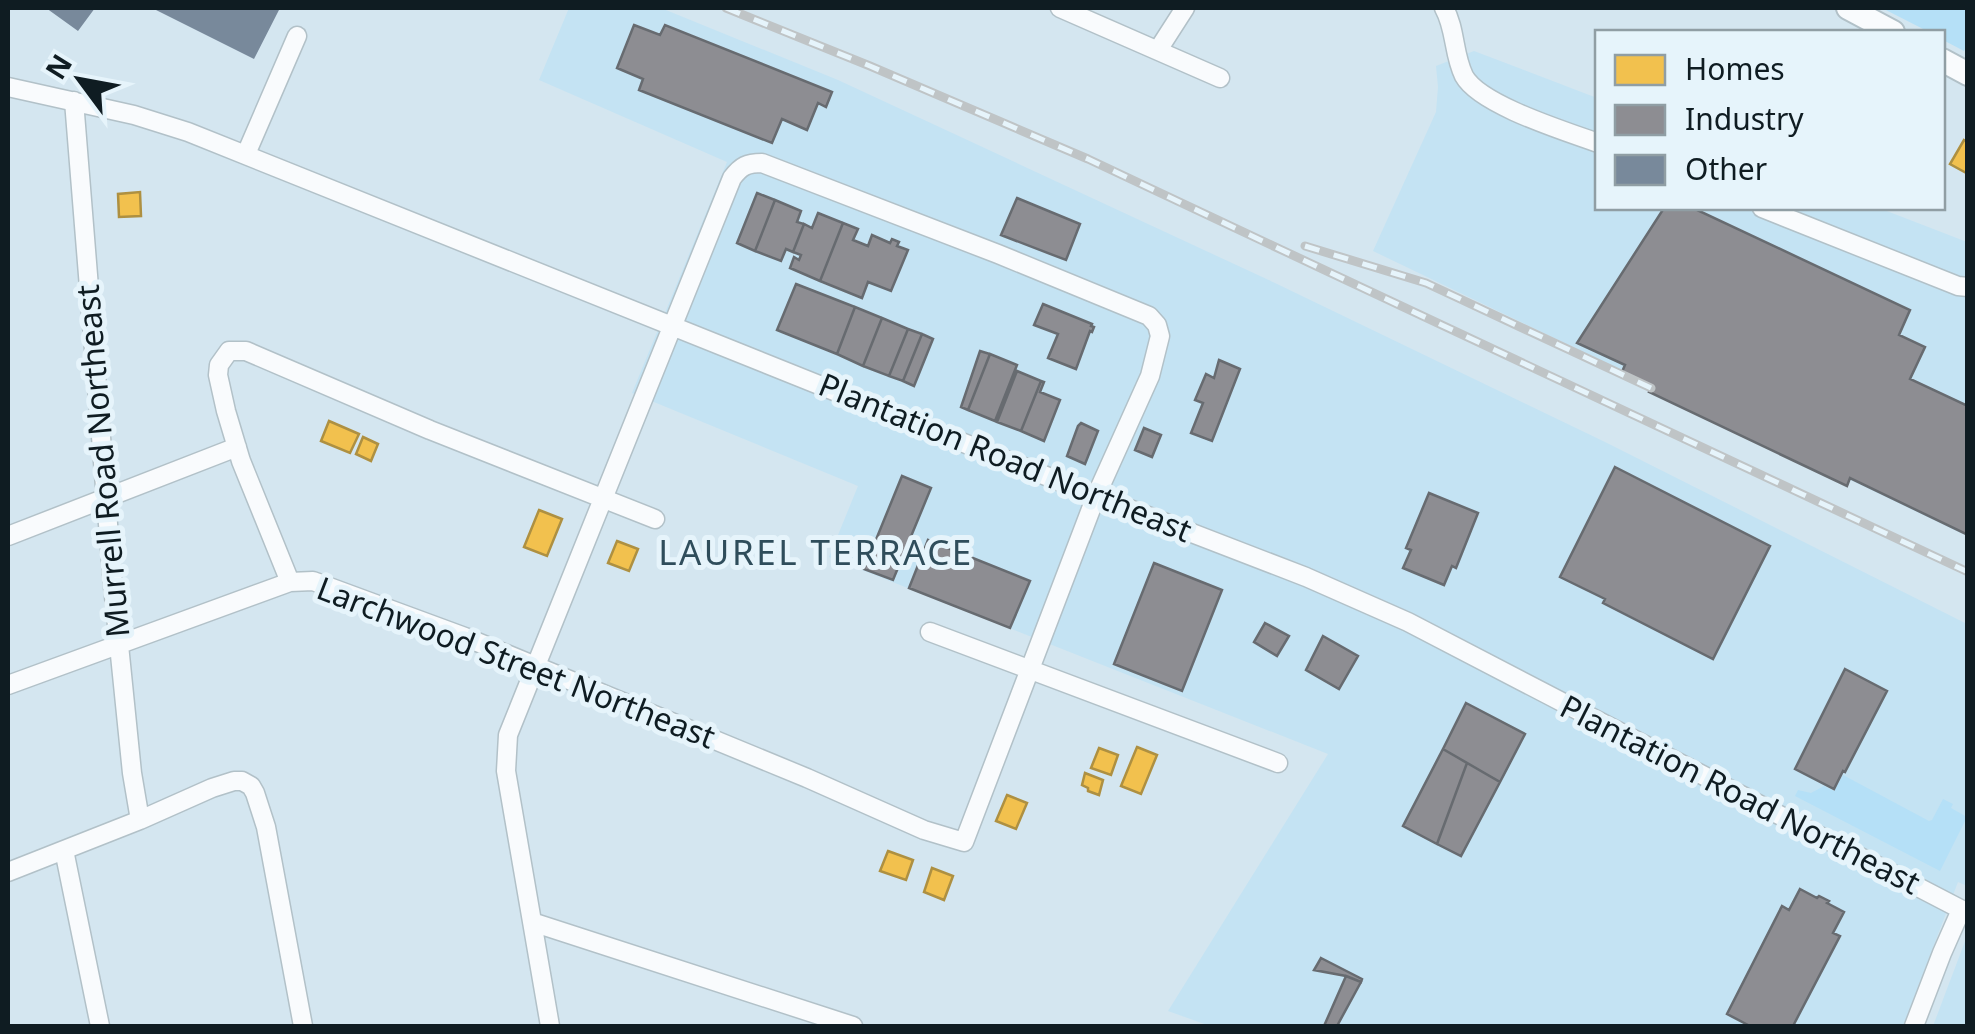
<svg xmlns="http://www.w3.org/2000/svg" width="1975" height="1034" viewBox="0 0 1975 1034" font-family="'Noto Sans',sans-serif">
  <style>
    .built { fill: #c4e3f3 }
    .green { fill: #b5e0f7 }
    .homes { fill: #f2c14e; stroke: #ae9041; stroke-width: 2.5 }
    .industry { fill: #8d8d92; stroke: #676b70; stroke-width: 2.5 }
    .building { fill: #78899b }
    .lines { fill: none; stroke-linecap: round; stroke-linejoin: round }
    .minor-casing { stroke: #b2c1c8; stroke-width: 21 }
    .major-casing { stroke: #b2c1c8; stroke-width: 26 }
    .minor { stroke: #f9fbfd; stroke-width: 18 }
    .major { stroke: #f9fbfd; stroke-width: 22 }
    .rail-casing { stroke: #bfc4c6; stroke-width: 9 }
    .rail { stroke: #e6f4fb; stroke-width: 5; stroke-dasharray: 15; stroke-linecap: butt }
    .labels { text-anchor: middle; stroke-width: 10; stroke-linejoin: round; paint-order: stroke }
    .street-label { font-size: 32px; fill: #0f1c22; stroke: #e6f4fb }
    .neighbourhood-label { font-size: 35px; letter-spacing: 2.5px; fill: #2f4d5b; stroke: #e6f4fb }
  </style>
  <rect width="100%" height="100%" fill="#d4e6f0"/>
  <path class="built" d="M569 8H661L838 80 1275 283 1605 442 1967 624V886L1958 882 1903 1026H1210L1168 1011 1328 754 829 557 858 486 632 393 727 162 539 80Z
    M1474 51 1597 98 1598 208H1879L1967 242V536L1373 251 1436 112 1438 87 1436 66Z
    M1967 936V1026H1933Z"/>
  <path class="green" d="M1882 8H1967V45L1964 51 1943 40 1942 32H1929Z
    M1843 775 1929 821 1932 820 1943 799 1953 804 1951 808 1967 817 1940 871 1795 796 1798 790 1811 793 1824 786 1834 791Z"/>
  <path class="homes" d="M1964 140 1968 142V174L1950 164Z
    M140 192 141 216 119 217 118 194Z
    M329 421 359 434 350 453 321 441Z
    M363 437 378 444 371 461 356 454Z
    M539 510 562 519 547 556 524 547Z
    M617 541 638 549 629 571 608 563Z
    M1137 747 1157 755 1141 794 1121 786Z
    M1099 748 1118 755 1111 775 1091 768Z
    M1085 773 1103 780 1099 795 1088 791V788L1082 785Z
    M1007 795 1027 803 1016 829 996 821Z
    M888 851 913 860 906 880 880 871Z
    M932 868 953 876 944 900 924 892Z"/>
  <path class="industry" d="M634 25 660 35 665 25 832 92 826 107 818 103 807 130 782 119 772 143 639 90 643 79 617 68Z
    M757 193 775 200 755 251 737 243Z
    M1017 198 1080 224 1066 260 1001 235Z
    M775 200 801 211 797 222 804 224 793 252 786 249 781 261 755 251Z
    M1664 208H1693L1910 310 1899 335 1925 347 1910 379 1968 406V535L1850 478 1847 486 1649 392 1652 386 1622 372 1625 365 1577 343Z
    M818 213 843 223 820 281 790 268 794 257 799 260 801 255 793 252 804 224 812 228Z
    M843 223 858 229 853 240 868 246 872 235 890 243 892 239 899 242 897 246 908 250 891 291 868 282 862 298 820 281Z
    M796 284 855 307 837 354 777 330Z
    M1043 304 1092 324 1091 326 1094 327 1092 332 1090 331 1076 369 1048 358 1058 334 1034 325Z
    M855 307 882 318 863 366 837 354Z
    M882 318 908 329 889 376 863 366Z
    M908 329 922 334 903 381 889 376Z
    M922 334 933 339 914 386 903 381Z
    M980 351 990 354 968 410 961 407Z
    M990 354 1017 365 995 421 968 410Z
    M1219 360 1240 369 1212 441 1191 433 1203 403 1195 400 1206 374 1214 378Z
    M1017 371 1041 381 1021 431 997 422Z
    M1041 381 1044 382 1040 392 1060 400 1044 441 1021 431Z
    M1081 423 1098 431 1085 464 1067 456 1078 426Z
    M1144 428 1161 435 1152 457 1135 450Z
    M1615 467 1770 546 1713 659 1603 603 1605 599 1560 577Z
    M902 476 931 488 893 580 864 569Z
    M1429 493 1478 513 1456 568 1452 566 1444 585 1403 568 1411 550 1406 548Z
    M928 540 1030 581 1010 628 909 588Z
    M1154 563 1222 590 1182 691 1114 664Z
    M1265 623 1289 636 1277 656 1254 642Z
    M1323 636 1358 656 1339 689 1306 670Z
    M1845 669 1887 691 1845 772 1843 771 1834 789 1795 769Z
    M1466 703 1525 734 1500 782 1443 749Z
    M1443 749 1467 763 1437 844 1403 826Z
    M1467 763 1500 782 1461 856 1437 844Z
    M1800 889 1817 898 1819 896 1829 901 1827 903 1844 912 1833 933 1840 936 1793 1026H1750L1727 1014 1782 906 1789 910Z
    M1321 958 1362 979 1361 982 1346 976 1314 970Z
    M1346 976 1361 982 1337 1026H1324Z"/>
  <path class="building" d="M46 8H95L78 31Z
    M152 8H280L254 59Z"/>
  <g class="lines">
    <defs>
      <path id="minor" d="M1060 8 1220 78
        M1444 8C1456 29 1453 54 1464 76 1480 105 1565 131 1598 143
        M1158 50 1185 8
        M8 87 134 115 188 132 1096 496 1306 577 1408 622 1968 913
        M74 101 113 586 132 773 140 820
        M246 154 297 36
        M1762 208 1958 286 1968 287
        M8 536 237 447
        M290 582 241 461 226 411 218 375 219 365 229 351H246L430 430 655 519
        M930 632 1278 763
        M8 685 290 582 313 581 465 637 807 778 924 830 964 842 1096 496 1150 376 1160 336 1157 325 1149 316 998 254 762 163C747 163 741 166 732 178L508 735 506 771 550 1026
        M64 850 100 1026
        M8 872 140 820 212 788 234 781H242L251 786 255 793 266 827 303 1026
        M532 922 853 1026
        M1914 1026 1942 953 1961 910"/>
      <path id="major" d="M1848 8 1893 32
        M1942 60 1968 74"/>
    </defs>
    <use href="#minor" class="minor-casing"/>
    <use href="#major" class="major-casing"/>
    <use href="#minor" class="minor"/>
    <use href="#major" class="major"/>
    <defs>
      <path id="rail" d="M726 8 870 66 1088 159 1968 572
        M1305 246 1426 283 1651 388"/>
    </defs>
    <use href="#rail" class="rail-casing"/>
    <use href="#rail" class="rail"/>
  </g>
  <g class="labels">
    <g class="street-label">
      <text transform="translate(1005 458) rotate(22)" y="11">Plantation Road Northeast</text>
      <text transform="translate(103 461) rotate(-95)" y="11">Murrell Road Northeast</text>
      <text transform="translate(516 663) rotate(21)" y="11">Larchwood Street Northeast</text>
      <text transform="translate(1740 795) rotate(27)" y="11">Plantation Road Northeast</text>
    </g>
    <g class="neighbourhood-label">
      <text x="816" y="565">LAUREL TERRACE</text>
    </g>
  </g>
  <rect width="1975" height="1034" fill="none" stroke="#0f1c22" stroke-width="20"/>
  <rect x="1595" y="30" width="350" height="180" fill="#e6f4fb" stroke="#909ea4" stroke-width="2.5"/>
  <rect x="1615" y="55" width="50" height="30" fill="#f2c14e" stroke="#909ea4" stroke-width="2.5"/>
  <text x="1685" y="80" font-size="30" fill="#0f1c22">Homes</text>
  <rect x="1615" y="105" width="50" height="30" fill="#8d8d92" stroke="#909ea4" stroke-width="2.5"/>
  <text x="1685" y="130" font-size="30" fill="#0f1c22">Industry</text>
  <rect x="1615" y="155" width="50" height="30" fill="#78899b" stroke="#909ea4" stroke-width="2.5"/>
  <text x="1685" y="180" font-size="30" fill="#0f1c22">Other</text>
  <g transform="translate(80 80) rotate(302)" stroke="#e6f4fb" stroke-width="8" paint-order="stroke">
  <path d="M0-8L18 38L0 25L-18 38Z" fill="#0f1c22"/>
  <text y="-15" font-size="28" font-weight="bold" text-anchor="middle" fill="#0f1c22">N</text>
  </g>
</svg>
